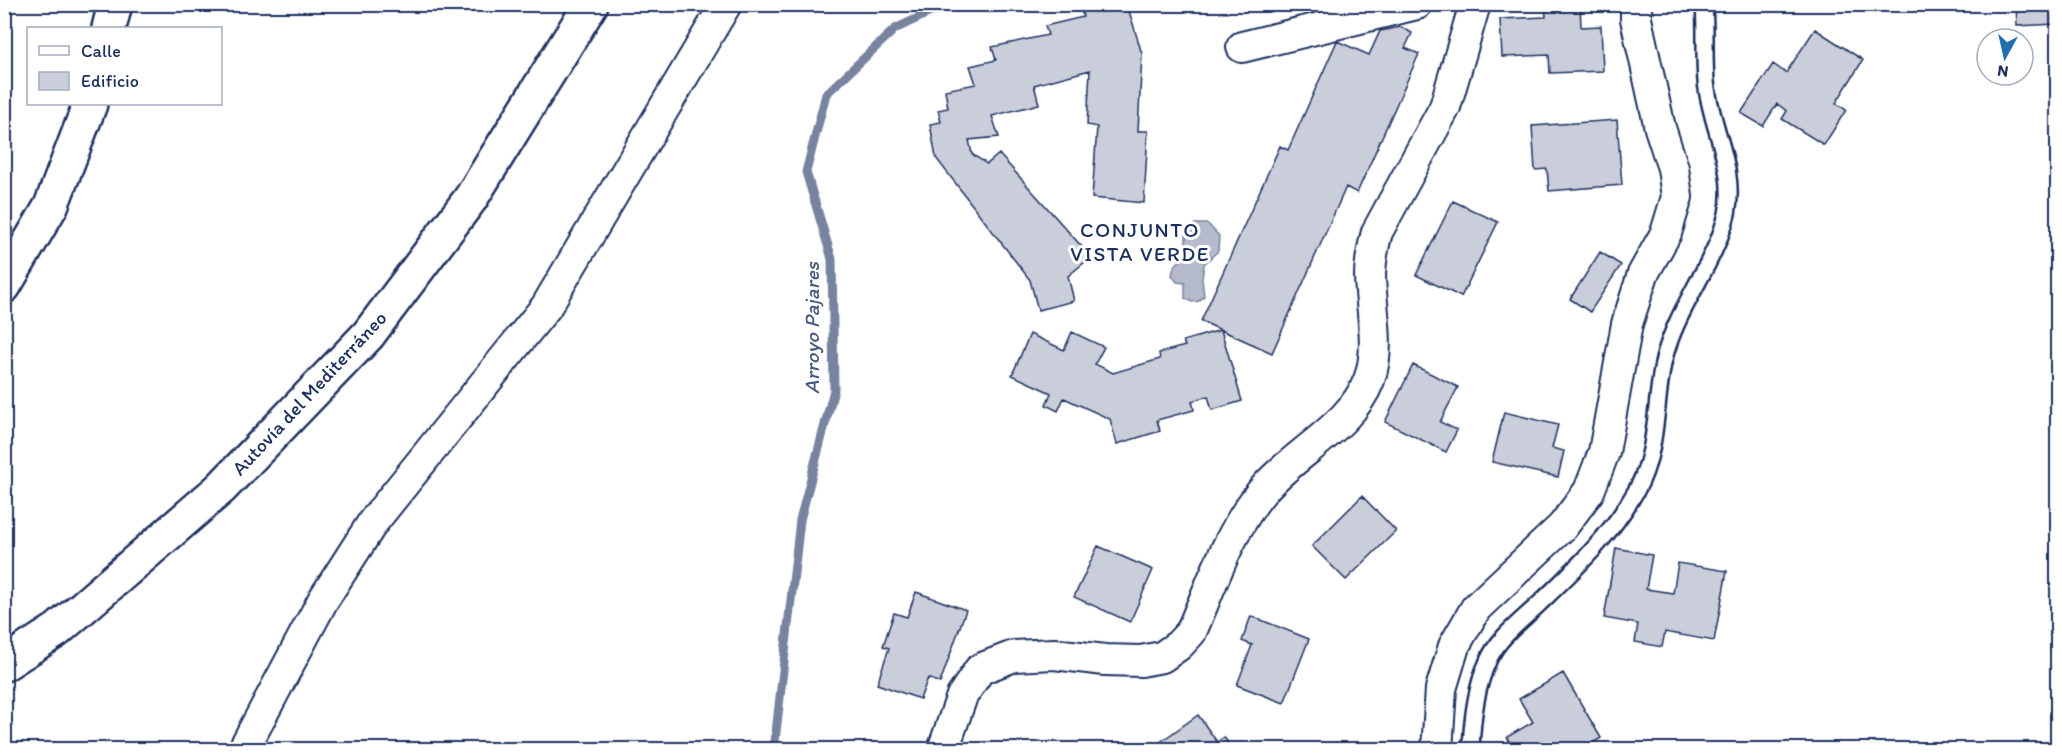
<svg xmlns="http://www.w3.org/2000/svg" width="2062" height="754" viewBox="0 0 2062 754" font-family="Itim,sans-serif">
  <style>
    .water { fill: #b5bbca; stroke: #77839f; stroke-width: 1.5 }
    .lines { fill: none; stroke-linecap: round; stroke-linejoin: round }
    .stream { stroke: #77839f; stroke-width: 9 }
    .building { fill: #caceda; stroke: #1b2f5e; stroke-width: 1.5 }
    .service-casing { stroke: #1b2f5e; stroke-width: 20 }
    .minor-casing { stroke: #1b2f5e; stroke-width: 34 }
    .motorway-casing { stroke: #1b2f5e; stroke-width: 38 }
    .service { stroke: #fff; stroke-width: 15 }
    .minor { stroke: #fff; stroke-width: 30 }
    .motorway { stroke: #fff; stroke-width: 33 }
    .labels { text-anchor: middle; stroke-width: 6; stroke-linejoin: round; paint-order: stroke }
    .street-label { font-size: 20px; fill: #1b2f5e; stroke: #fff }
    .neighbourhood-label { font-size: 21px; letter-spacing: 1.5px; fill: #1b2f5e; stroke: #fff }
    .water-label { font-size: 21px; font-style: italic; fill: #49597e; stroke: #fff }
  </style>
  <rect width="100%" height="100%" fill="#fff"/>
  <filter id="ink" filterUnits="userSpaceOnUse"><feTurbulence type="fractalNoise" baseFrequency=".0167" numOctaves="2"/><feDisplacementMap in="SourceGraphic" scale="12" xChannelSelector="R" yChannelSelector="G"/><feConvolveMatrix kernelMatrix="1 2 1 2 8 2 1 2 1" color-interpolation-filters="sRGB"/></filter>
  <g filter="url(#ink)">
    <path class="water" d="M1195 224H1208L1219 236 1218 251 1204 264 1202 279 1204 296 1199 301 1192 302 1185 298V283L1177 282 1172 275 1174 267 1186 253V230Z"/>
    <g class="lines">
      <path class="stream" d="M774 750 800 520 834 390 832 259 806 172 826 94 895 29 947 4"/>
    </g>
    <path class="building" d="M1095 4H1127L1142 54 1138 131H1148L1144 203 1092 198 1097 127 1087 125 1090 70 1034 85 1039 104 992 116 999 137 969 140 972 154 987 164 999 154 1091 257 1068 276 1074 301 1038 310 1030 280 936 158 930 124 941 122 938 110 948 108 945 90 976 84 970 66 996 60 992 47 1048 35 1045 26 1083 17 1081 9Z
      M1545 4H1580L1581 27 1601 26 1603 71 1550 73 1549 55 1502 57 1500 19 1546 17Z
      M2016 4H2058V24L2017 26Z
      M1401 27 1412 33 1405 48 1419 54 1357 193 1346 187 1272 353 1201 321 1280 146 1288 150 1337 41 1369 55 1380 31Z
      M1815 29 1863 60 1836 103 1846 110 1824 145 1782 119 1787 111 1777 104 1763 126 1741 113 1773 64 1786 73Z
      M1617 120 1622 185 1549 191 1547 169 1535 170 1532 126Z
      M1453 201 1498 222 1461 297 1416 275Z
      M1600 252 1621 265 1590 312 1570 299Z
      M1221 330 1242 401 1212 410 1208 396 1192 401 1194 410 1157 420 1160 431 1117 444 1110 419 1064 398 1058 411 1046 405 1051 393 1012 375 1030 334 1064 350 1072 332 1104 347 1095 364 1113 373 1160 359 1159 353 1185 346 1183 341Z
      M1413 365 1458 387 1440 422 1457 430 1446 452 1385 422Z
      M1504 412 1558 425 1552 448 1564 451 1558 477 1492 462Z
      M1362 496 1396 531 1346 580 1312 546Z
      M1098 546 1153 570 1130 622 1074 597Z
      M1616 548 1652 555 1646 589 1673 593 1678 563 1727 571 1714 641 1665 632 1662 647 1635 642 1638 624 1604 618Z
      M916 592 966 610 940 683 928 678 920 699 877 684 889 648 883 646 894 613 907 617Z
      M1251 616 1309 639 1284 703 1237 685 1252 645 1242 641Z
      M1563 673 1601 738 1582 750H1514L1507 737 1533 722 1519 699Z
      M1198 715 1217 742 1224 737 1233 750H1149Z"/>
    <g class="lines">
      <defs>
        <path id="service" d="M1471 750C1472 721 1476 687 1488 661 1498 637 1524 619 1542 601 1577 567 1612 534 1636 491 1659 451 1654 403 1664 359 1677 307 1715 264 1727 214 1737 168 1710 126 1706 81 1704 56 1706 30 1704 4"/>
        <path id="minor" d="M1242 47 1417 4
          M243 750 323 600 373 522 546 307 726 4
          M943 750 962 696 980 669 1014 656 1054 654 1105 660 1141 661 1162 657 1179 645 1191 632C1212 584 1229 531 1263 490 1294 453 1352 426 1369 380 1381 348 1371 310 1370 277 1370 261 1373 247 1377 232L1445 107 1475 4
          M1437 750 1441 689 1454 646 1476 608 1563 526 1589 491 1604 452 1627 324 1643 274 1666 233 1677 197 1673 168 1660 128 1636 19V4"/>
        <path id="motorway" d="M109 28 115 4
          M4 286 51 206 90 104
          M4 664 57 630 221 488 368 335 471 198 591 4"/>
      </defs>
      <use href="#service" class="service-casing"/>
      <use href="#minor" class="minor-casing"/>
      <use href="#motorway" class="motorway-casing"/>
      <use href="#service" class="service"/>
      <use href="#minor" class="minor"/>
      <use href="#motorway" class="motorway"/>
    </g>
  </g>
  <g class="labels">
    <g class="street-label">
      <text transform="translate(309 393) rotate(-47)" y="7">Autovía del Mediterráneo</text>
    </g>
    <g class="neighbourhood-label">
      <text x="1140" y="237">CONJUNTO<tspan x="1140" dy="24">VISTA VERDE</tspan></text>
    </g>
    <g class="water-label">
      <text transform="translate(812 328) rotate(-90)" y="7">Arroyo Pajares</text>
    </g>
  </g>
  <rect width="2062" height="754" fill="none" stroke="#fff" stroke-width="24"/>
  <rect x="12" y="12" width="2038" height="730" fill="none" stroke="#1b2f5e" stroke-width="2" filter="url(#ink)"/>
  <rect x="27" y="27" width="195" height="78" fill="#ffffff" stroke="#a4acbf" stroke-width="1.5"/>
  <rect x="39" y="46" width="30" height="9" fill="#ffffff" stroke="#a4acbf" stroke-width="1.5"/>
  <text x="81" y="57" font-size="18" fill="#1b2f5e">Calle</text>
  <rect x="39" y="72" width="30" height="18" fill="#caceda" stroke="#a4acbf" stroke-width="1.5"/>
  <text x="81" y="87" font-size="18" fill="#1b2f5e">Edificio</text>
  <g transform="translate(2005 57) rotate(188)"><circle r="28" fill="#ffffff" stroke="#a4acbf" stroke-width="1.5"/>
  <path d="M0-4.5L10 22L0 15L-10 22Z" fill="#1f6fb2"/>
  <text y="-9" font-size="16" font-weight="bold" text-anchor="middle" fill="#1b2f5e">N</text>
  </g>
</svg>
